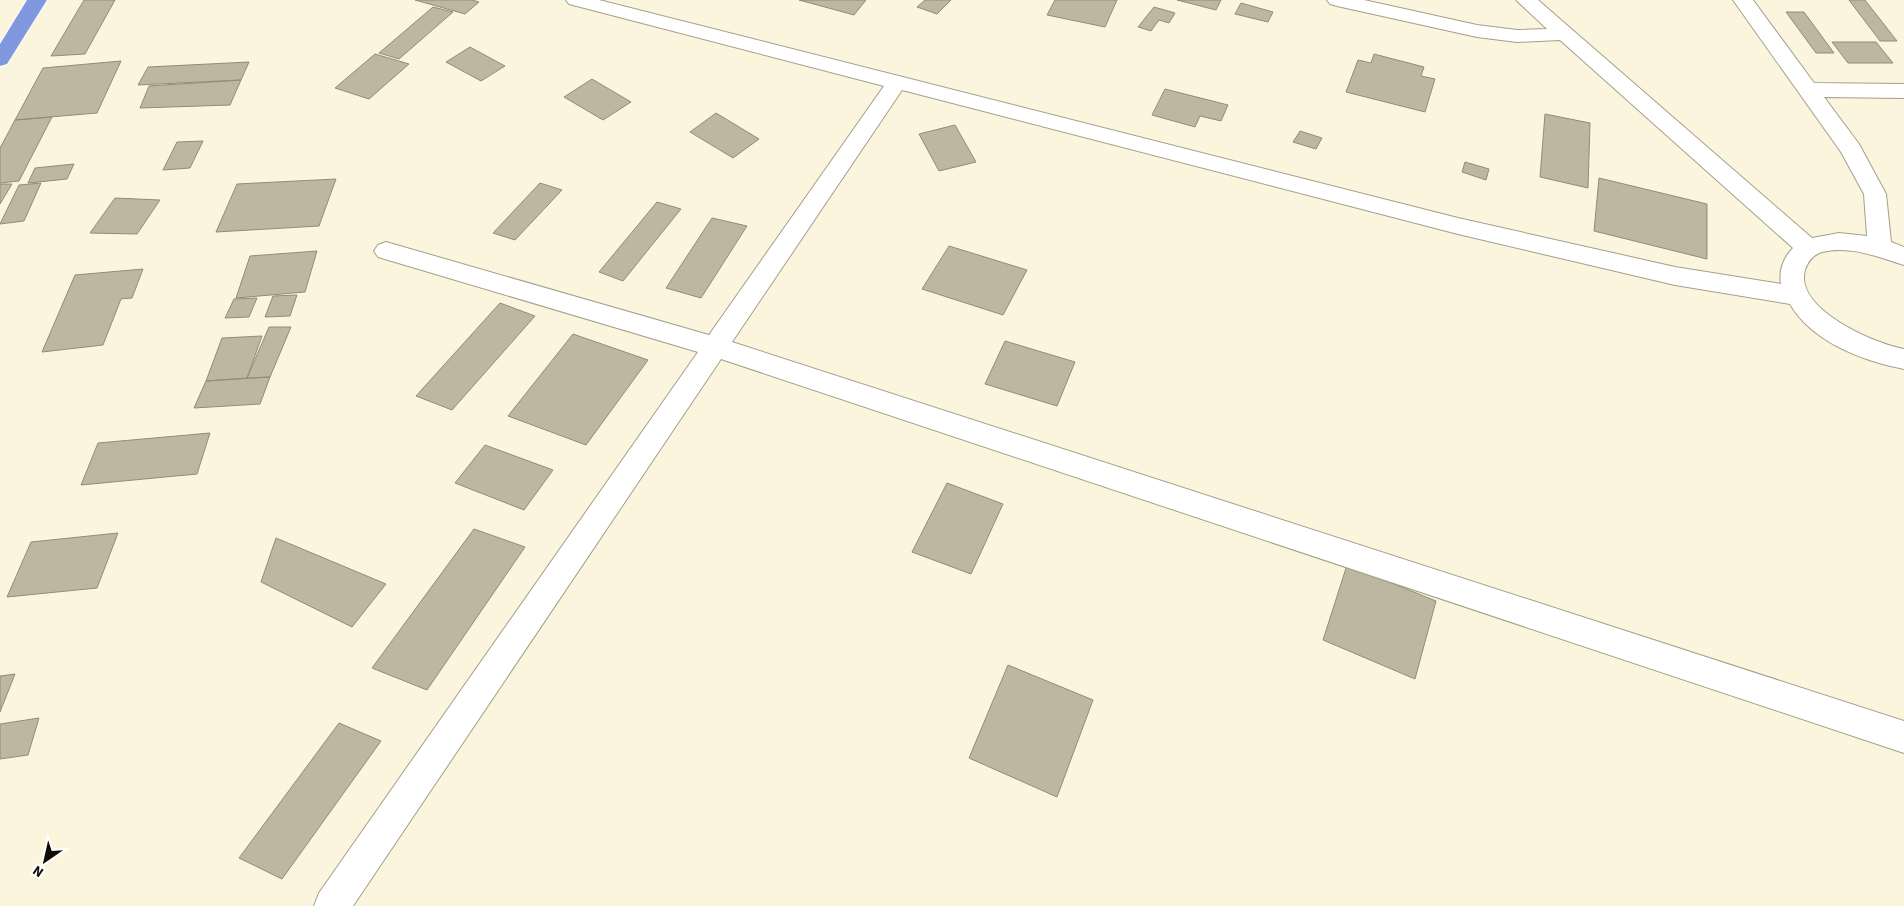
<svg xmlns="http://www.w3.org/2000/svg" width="1904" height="906" viewBox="0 0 1904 906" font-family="'Source Sans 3',sans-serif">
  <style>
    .building { fill: #bdb6a1; stroke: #928b77 }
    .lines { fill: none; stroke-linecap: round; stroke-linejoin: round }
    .minor-casing { stroke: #a59e8a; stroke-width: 2 }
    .highway-casing { stroke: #fff; stroke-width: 2 }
    .minor { fill: #fff; fill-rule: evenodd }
    .highway { fill: #8098dd; fill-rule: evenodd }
  </style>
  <rect width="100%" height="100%" fill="#fcf5de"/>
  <path class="building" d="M84 0H115L85 54 51 56Z
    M415 0H472L479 2 465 14Z
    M799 0H866L854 15Z
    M925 0H951L937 14 917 7Z
    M1055 0H1117L1105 27 1047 15Z
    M1177 0H1221L1216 10Z
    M1849 0H1865L1897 41H1880Z
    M1241 3 1273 12 1268 22 1235 14Z
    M433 7 453 12 399 59 379 53Z
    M1154 7 1175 13 1169 23 1159 20 1151 31 1138 27Z
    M1786 12H1804L1834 53H1816Z
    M1832 42H1876L1893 63H1848Z
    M470 47 505 66 481 81 446 62Z
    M375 54 409 64 369 99 335 88Z
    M1374 54 1424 67 1421 76 1435 79 1425 112 1346 92 1358 60 1371 63Z
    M121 61 97 113 15 120 43 68Z
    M249 62 241 80 138 85 148 67Z
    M592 79 631 102 603 120 564 97Z
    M241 80 230 105 140 108 149 86Z
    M1165 89 1228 105 1221 121 1200 116 1195 127 1152 115Z
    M716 113 759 139 733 158 690 132Z
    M1545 114 1590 123 1588 188 1540 177Z
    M52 117 19 181 0 183V148L15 120Z
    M955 125 976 162 939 171 919 134Z
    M1300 131 1322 138 1316 149 1293 142Z
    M203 141 190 168 163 170 177 142Z
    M1465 162 1489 169 1486 180 1462 172Z
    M74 164 67 179 28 183 35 168Z
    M1599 178 1707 204V259L1594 231Z
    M336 179 319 226 216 232 237 184Z
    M41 183 24 221 0 224 19 185Z
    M540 183 562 190 515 240 493 233Z
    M0 184H12L0 204Z
    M115 198 160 200 137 234 90 233Z
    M657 202 681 209 623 281 599 272Z
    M712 218 747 226 701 298 666 288Z
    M949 246 1027 270 1003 315 922 289Z
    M317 251 305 292 236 298 250 256Z
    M143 269 132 298 121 299 103 345 42 352 75 275Z
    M297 295 290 316 265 317 273 296Z
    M257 298 249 317 225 318 234 299Z
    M500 303 535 316 452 410 416 396Z
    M269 327H291L270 377 247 378Z
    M573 334 648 360 586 445 508 416Z
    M262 336 247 378 206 381 222 338Z
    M1005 341 1075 362 1057 406 985 384Z
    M270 377 260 404 194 408 206 381Z
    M210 433 197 474 81 485 98 443Z
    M485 445 553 470 524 510 455 483Z
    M947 483 1003 504 971 574 912 552Z
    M474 529 525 547 427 690 372 668Z
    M118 533 97 588 7 597 31 542Z
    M276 538 386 584 352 627 261 582Z
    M1347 565 1436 601 1415 679 1323 640Z
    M1008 665 1093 700 1057 797 969 758Z
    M15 674 0 712V676Z
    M39 718 28 755 0 759V724Z
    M339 723 381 741 282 879 239 858Z"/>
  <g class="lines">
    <defs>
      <path id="minor" d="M566 0H599L1458 218 1675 267 1781 284C1779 271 1783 258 1793 248L1560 40 1517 42 1477 37 1337 6 1330 4 1327 0H1364L1477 25 1517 30 1547 29 1516 0H1538L1812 238 1839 233 1867 236 1864 194 1841 152 1733 0H1753L1814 83 1904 84V98L1824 97 1859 144 1886 194 1891 242 1904 247V265C1878 257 1850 245 1822 252 1813 255 1808 261 1805 270 1794 309 1875 344 1904 349V369C1863 361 1812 342 1790 304L1675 285 1458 234 902 90 732 342 1904 721V753L721 359 353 906H314L319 893 698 352 378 257 374 251 378 245 386 242 709 335 884 86 569 4Z"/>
      <path id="highway" d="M27 0H47L7 64 0 66V44Z"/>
    </defs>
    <use href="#minor" class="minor-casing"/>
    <use href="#highway" class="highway-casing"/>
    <use href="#minor" class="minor"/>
    <use href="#highway" class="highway"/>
  </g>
  <g transform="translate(45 861) rotate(214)" stroke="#ffffff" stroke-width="4" paint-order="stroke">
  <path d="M0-4L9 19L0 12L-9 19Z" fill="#0e0c05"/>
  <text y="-8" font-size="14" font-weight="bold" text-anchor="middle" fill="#0e0c05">N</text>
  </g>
</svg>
